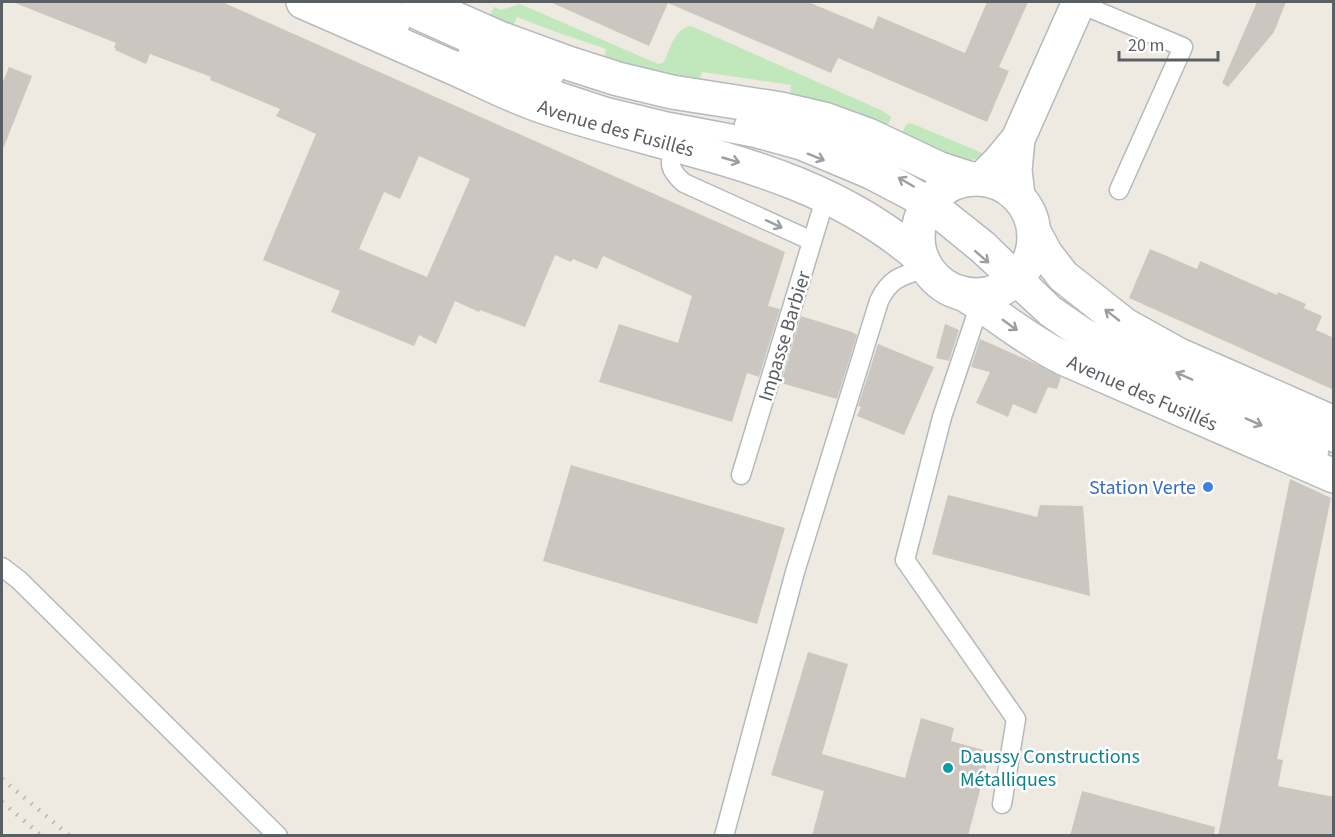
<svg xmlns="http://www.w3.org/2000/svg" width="1335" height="837" viewBox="0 0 1335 837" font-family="'Source Sans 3',sans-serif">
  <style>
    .green { fill: #c1e7bc }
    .building { fill: #cbc7c0; fill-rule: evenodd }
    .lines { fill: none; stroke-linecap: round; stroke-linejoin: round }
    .service-casing { stroke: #b4b9bd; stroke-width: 21 }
    .minor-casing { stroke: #b4b9bd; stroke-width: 36 }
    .secondary-casing { stroke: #b5babf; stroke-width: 36 }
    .service { stroke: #fff; stroke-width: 18 }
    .minor { stroke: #fff; stroke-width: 33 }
    .secondary { stroke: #fff; stroke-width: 33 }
    .rail { stroke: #b3b4b4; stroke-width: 4.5; stroke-dasharray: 1.5 8; stroke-linecap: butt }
    .oneway { stroke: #9c9fa1 }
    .shop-dot { fill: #3f7fe0; stroke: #fff; stroke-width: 2 }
    .culture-dot { fill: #0f9aa8; stroke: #fff; stroke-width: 2 }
    .labels { text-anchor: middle; stroke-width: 5; stroke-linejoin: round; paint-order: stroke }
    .street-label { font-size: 20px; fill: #5a5f63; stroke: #fff }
    .shop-label { font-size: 20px; fill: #366cbe; stroke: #fff; text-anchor: end }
    .culture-label { font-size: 20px; fill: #0d838f; stroke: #fff; text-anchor: start }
  </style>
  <rect width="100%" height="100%" fill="#eeeae1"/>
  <path class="green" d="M520 4 658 64 664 62C670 49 675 28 691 26L883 111 890 116 891 118 887 125 837 106 790 95 791 85 702 72 699 81 631 66 604 58 606 49 559 33 517 17 513 26 490 16 494 7 501 10Z
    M909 123 913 124 987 155C958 170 928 146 902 133L906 125Z"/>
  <path class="building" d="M15 2H222L785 252 768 306 780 309 759 377 747 373 732 422 599 382 619 324 678 343 692 296 603 256 597 269 573 259 571 262 555 255 525 327 480 310 479 312 455 301 436 344 419 335 414 346 331 312 340 291 263 260 316 134 276 116 280 109 210 80 211 77 150 54 146 64 115 50 116 48H114L116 43 15 3ZM419 156 470 179 427 277 359 249 384 192 400 199Z
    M550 2H808L873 29 878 16 965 53 987 2H1028L999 67 1009 71 987 122 838 58 831 73 668 3 649 46Z
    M1257 2H1286L1274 32 1228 87 1222 83Z
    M9 67 32 76 3 149H2V84Z
    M1150 249 1197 269 1200 261 1277 295 1278 292 1306 304 1304 308 1322 316 1316 330 1334 338V390L1129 298Z
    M801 316 852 332 857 335 837 399 781 383Z
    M945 324 959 330 949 361 936 358Z
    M980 339 1032 362 1061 377 1057 389 1048 387 1036 414 1013 404 1008 417 976 403 990 372 971 367Z
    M878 344 934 367 904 435 857 416 861 407 858 406Z
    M571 465 785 528 757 624 543 561Z
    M1290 479 1331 498 1277 759 1283 760 1278 786 1334 797V836H1218Z
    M948 495 1037 517 1040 505 1083 506 1090 596 932 554Z
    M808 652 848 664 822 754 905 778 921 718 954 728 951 741 990 752 968 836H812L824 791 771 775Z
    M1082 791 1215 827 1214 836H1070Z"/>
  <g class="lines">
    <defs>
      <path id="service" d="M344 2 400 26
        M376 2 485 51 554 77
        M1078 3 1183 47 1119 190
        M466 56 525 80 607 107 665 121 755 138 799 150 868 179 910 201 934 217 977 252 1046 316 1089 346 1319 452
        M744 124 773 129 817 141 876 165 933 198 987 241 1054 306 1086 328 1134 353 1334 443
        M675 145C669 164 668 169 684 183L812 241
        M980 304 942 417 905 560 1016 719 1002 804
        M741 475 826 196
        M2 567 19 580 278 836
        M724 836 795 572 879 301C890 277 904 275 927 268"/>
      <path id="minor" d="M982 179 999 162 1018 139 1079 2
        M1018 196 1015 170 1018 139"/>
      <g id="secondary">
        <path id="s1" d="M303 2C354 24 405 47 456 69 485 82 514 97 544 107 675 152 815 164 923 260"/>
        <path d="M418 2 502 39 571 64 618 79 672 92 781 109 824 119 868 135 940 169 971 179"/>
        <circle cx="976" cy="237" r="58"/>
        <path d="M1034 232 1046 254 1063 276 1125 325 1177 354 1334 423"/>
        <path id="s2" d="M962 293C996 313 1026 340 1063 358L1334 476"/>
      </g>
    </defs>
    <use href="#service" class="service-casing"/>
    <use href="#minor" class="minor-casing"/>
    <use href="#secondary" class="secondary-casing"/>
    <use href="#service" class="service"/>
    <use href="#minor" class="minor"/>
    <use href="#secondary" class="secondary"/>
    <path class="rail" d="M2 779 70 836
      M2 802 42 836"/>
  </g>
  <defs><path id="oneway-shaft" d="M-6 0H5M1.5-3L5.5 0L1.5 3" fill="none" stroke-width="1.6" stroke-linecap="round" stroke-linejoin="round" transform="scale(1.5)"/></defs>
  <g class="oneway">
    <use href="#oneway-shaft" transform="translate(816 157) rotate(22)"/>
    <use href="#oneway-shaft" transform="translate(731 160) rotate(16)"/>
    <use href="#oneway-shaft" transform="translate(906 182) rotate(-150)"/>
    <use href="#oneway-shaft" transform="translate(774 224) rotate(25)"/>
    <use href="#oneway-shaft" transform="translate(982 257) rotate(41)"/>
    <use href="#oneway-shaft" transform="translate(1112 315) rotate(-142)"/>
    <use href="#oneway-shaft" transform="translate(1010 325) rotate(36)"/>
    <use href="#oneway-shaft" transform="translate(1184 376) rotate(-156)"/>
    <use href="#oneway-shaft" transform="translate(1254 422) rotate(24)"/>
  </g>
  <circle class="shop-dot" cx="1208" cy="487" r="6"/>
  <circle class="culture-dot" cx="948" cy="768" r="6"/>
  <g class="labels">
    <g class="street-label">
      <text dy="7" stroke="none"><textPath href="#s1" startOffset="338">Avenue des Fusillés</textPath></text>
      <text transform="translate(784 336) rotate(-73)" y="7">Impasse Barbier</text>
      <text dy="7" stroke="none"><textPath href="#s2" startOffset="207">Avenue des Fusillés</textPath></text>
    </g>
    <g class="shop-label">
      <text x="1196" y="494">Station Verte</text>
    </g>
    <g class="culture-label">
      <text x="960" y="763">Daussy Constructions<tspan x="960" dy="23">Métalliques</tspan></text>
    </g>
  </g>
  <rect width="1335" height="837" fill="none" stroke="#5a5f63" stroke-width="6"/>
  <path d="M1119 51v9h99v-9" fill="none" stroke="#5a5f63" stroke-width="3"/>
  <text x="1128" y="51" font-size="18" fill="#5a5f63" stroke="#ffffff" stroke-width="4.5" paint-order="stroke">20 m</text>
</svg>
